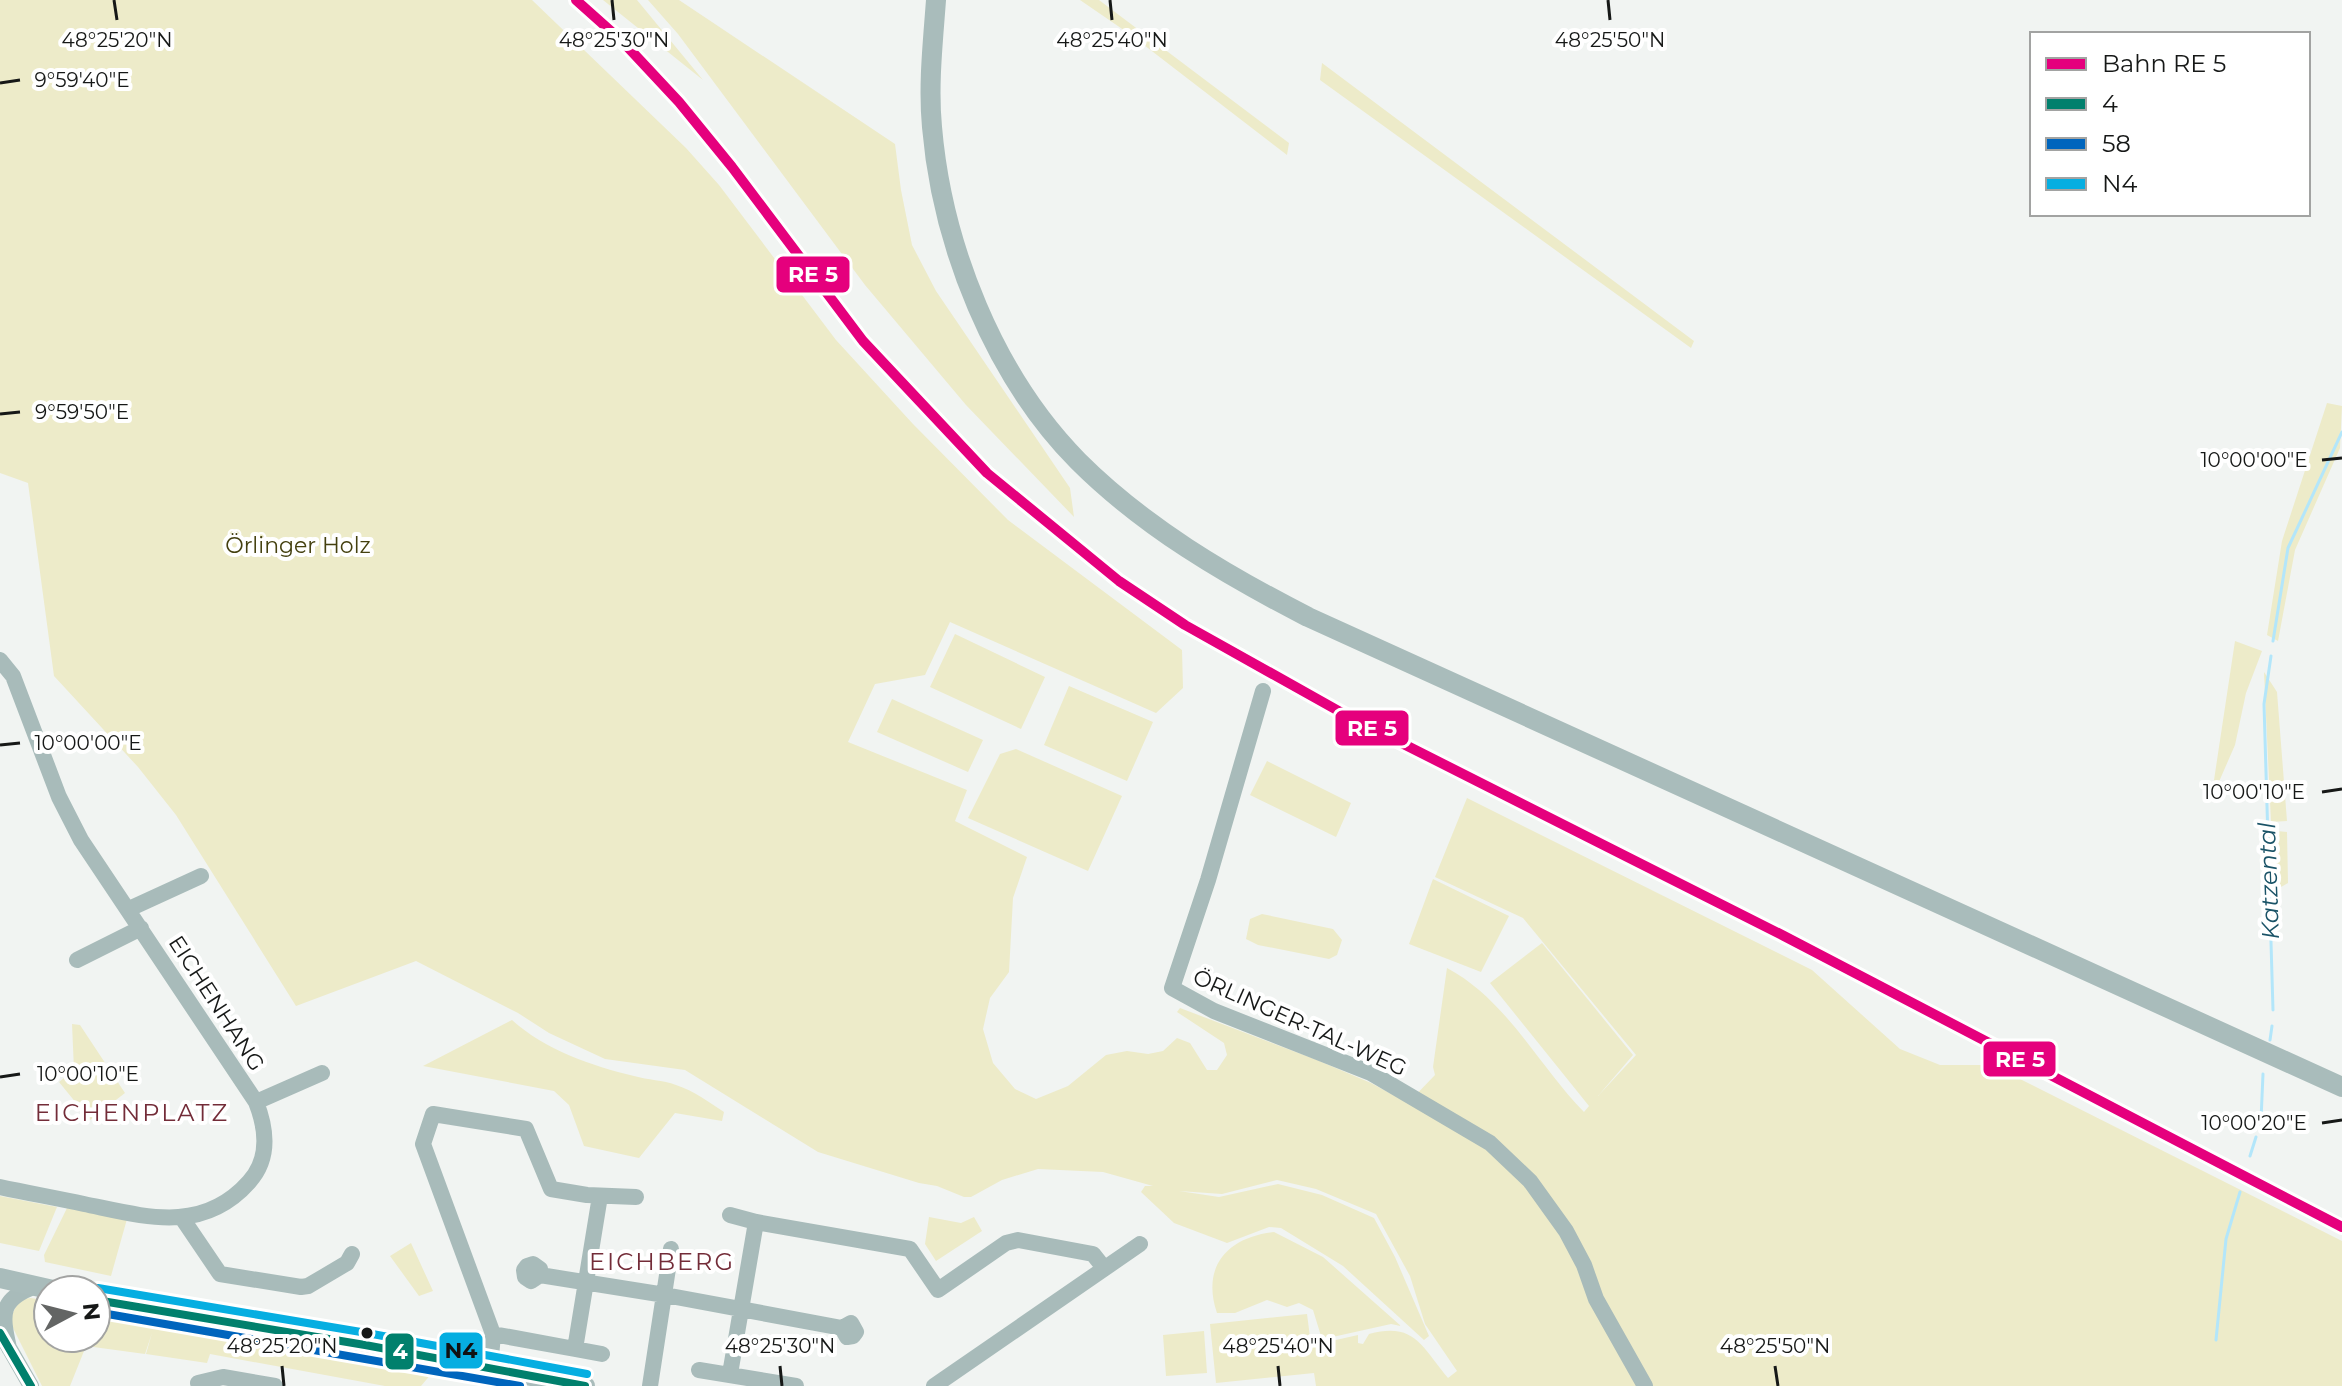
<svg xmlns="http://www.w3.org/2000/svg" width="2342" height="1386" viewBox="0 0 2342 1386" font-family="Montserrat,sans-serif">
  <style>
    .green { fill: #edebc9 }
    .lines { fill: none; stroke-linecap: round; stroke-linejoin: round }
    .stream { stroke: #b3e6fa; stroke-width: 3 }
    .minor { stroke: #a8bbba; stroke-width: 16 }
    .major { stroke: #a9bcbb; stroke-width: 20 }
    .bus-1-casing { stroke: #fff; stroke-width: 14 }
    .bus-2-casing { stroke: #fff; stroke-width: 14 }
    .bus-3-casing { stroke: #fff; stroke-width: 14 }
    .bus-1 { stroke: #01806d; stroke-width: 8 }
    .bus-2 { stroke: #0065bd; stroke-width: 8 }
    .bus-3 { stroke: #06aee1; stroke-width: 8 }
    .rail-1-casing { stroke: #fff; stroke-width: 16 }
    .rail-1 { stroke: #e5007d; stroke-width: 10 }
    .ticks { fill: none; stroke: #161817; stroke-width: 3 }
    .bus-dot { fill: #161817; stroke: #fff; stroke-width: 3 }
    .labels { text-anchor: middle; stroke-width: 8; stroke-linejoin: round; paint-order: stroke }
    .park-label { font-size: 22px; fill: #44400f; stroke: #fff }
    .street-label { font-size: 22px; fill: #161817; stroke: #fff }
    .water-label { font-size: 24px; font-style: italic; fill: #1a5367; stroke: #fff }
    .neighbourhood-label { font-size: 24px; letter-spacing: 2px; fill: #732c38; stroke: #fff }
    .ticks-label { font-size: 20px; text-anchor: middle; fill: #161817; stroke: #fff; stroke-width: 8; stroke-linejoin: round; paint-order: stroke }
    .line-badge { stroke: #fff; stroke-width: 3 }
    .badge-label { font-size: 22px; text-anchor: middle; font-weight: bold; fill: #fff }
    .pale-badge-label { font-size: 22px; text-anchor: middle; font-weight: bold; fill: #111 }
  </style>
  <rect width="100%" height="100%" fill="#f1f4f2"/>
  <path class="green" d="M0 0H532L686 148 719 185 836 340 913 424 1008 520 1182 650 1183 688 1156 713 950 622 925 675 875 684 848 742 967 790 955 821 1027 857 1013 898 1009 972 990 998 983 1029 993 1063 1015 1089 1036 1099 1068 1086 1106 1055 1127 1051 1148 1054 1163 1051 1177 1038 1190 1043 1207 1070H1217L1227 1055 1224 1043 1177 1012 1180 1008 1317 1060 1371 1083 1408 1103 1435 1075 1433 1067 1447 968C1507 1000 1538 1065 1584 1112L1589 1106 1490 983 1542 943 1633 1055 1598 1096 1636 1055 1523 918 1435 877 1467 798 1812 970 1900 1049 1940 1065H1992L2342 1241V1386H1316L1314 1373 1216 1383 1210 1324 1307 1314 1310 1337 1316 1336 1327 1342 1358 1335V1343L1363 1344 1369 1334C1415 1322 1421 1346 1448 1378L1457 1371 1425 1324 1410 1276 1376 1214 1316 1189 1277 1180 1222 1194 1179 1191 1219 1197 1278 1184 1322 1195 1374 1218 1395 1257 1429 1336 1424 1340 1343 1266 1281 1228 1269 1227 1227 1243 1174 1223 1141 1192 1145 1186H1153L1103 1172 1038 1169 1002 1180 971 1197H964L937 1186 919 1183 818 1152 685 1070 605 1059 549 1033 518 1013 416 961 296 1006 176 815 138 767 54 676 28 483 0 473Z
    M603 0H637L703 80Z
    M648 0H679L895 144 901 190 912 245 936 291 1070 488 1074 517 966 405 865 285 678 34Z
    M1080 0H1099L1289 143 1287 155 1131 35Z
    M1322 63 1694 341 1691 348 1320 80Z
    M2327 403 2342 406 2340 448 2295 550 2278 641 2267 635 2282 541Z
    M955 634 1045 677 1021 729 930 687Z
    M2235 641 2262 651 2246 693 2235 745 2211 800Z
    M2264 672 2277 692 2287 821 2271 822Z
    M1069 686 1153 722 1127 781 1044 745Z
    M892 699 983 740 968 772 877 732Z
    M1016 749 1122 796 1088 871 968 818 1000 754Z
    M1267 761 1351 803 1336 837 1250 795Z
    M2277 831 2287 832 2288 883 2274 891 2269 835Z
    M1433 879 1509 916 1481 972 1409 944Z
    M1262 914 1333 929 1342 940 1337 955 1329 959 1258 945 1246 939 1250 919Z
    M512 1020C545 1050 592 1066 634 1076 648 1080 663 1080 676 1085 694 1091 709 1102 724 1112L722 1121 675 1113 639 1158 584 1146 569 1105 554 1091 423 1066Z
    M72 1024 80 1025 125 1093 90 1120 59 1082 74 1070Z
    M0 1196 57 1207 39 1251 0 1243Z
    M67 1208 127 1219 111 1276 45 1262 44 1255Z
    M929 1217 961 1223 974 1217 982 1231 936 1261 925 1244Z
    M1274 1232 1323 1257 1401 1326 1391 1324 1328 1338 1321 1336 1313 1310 1299 1303 1287 1307 1267 1300 1235 1313H1217C1201 1266 1228 1237 1274 1232Z
    M411 1243 433 1291 419 1296 390 1256Z
    M31 1298 48 1301V1338H96V1310L155 1321 154 1327 432 1373 421 1386H385L210 1354 207 1363 146 1354 152 1333 145 1354 86 1346 70 1386H42L9 1320 20 1299Z
    M1204 1331 1207 1373 1166 1376 1163 1335Z"/>
  <g class="lines">
    <path class="stream" d="M2273 641 2288 548 2342 432
      M2271 656 2264 704 2273 1010
      M2270 1040 2272 1026
      M2261 1120 2263 1074
      M2250 1156 2256 1137
      M2216 1340 2226 1239 2240 1192"/>
    <path class="minor" d="M0 660 13 676 59 797 81 840 256 1102C267 1130 270 1159 249 1182 202 1235 143 1216 84 1204 56 1198 28 1193 0 1187
      M1263 691 1208 880 1172 988 1214 1011 1371 1073 1490 1143 1530 1181 1566 1231 1584 1265 1596 1299 1645 1386
      M129 909 201 876
      M77 960 141 928
      M256 1102 322 1073
      M730 1215 756 1222 910 1249 938 1290 1006 1243 1018 1240 1093 1254 1104 1268
      M182 1218 220 1274 301 1287 308 1286 347 1263 352 1254
      M540 1275V1269L533 1264 527 1266 524 1270 525 1277 531 1281 540 1275 665 1295 842 1328 851 1323 856 1332 853 1336 847 1337 842 1328
      M493 1334 575 1349 600 1196
      M4 1339 31 1386
      M9 1348C1 1313 0 1299 36 1286
      M575 1349 602 1354
      M490 1369 493 1334 423 1144 433 1114 526 1129 551 1189 587 1195 636 1197
      M699 1370 796 1386
      M730 1374 756 1222
      M198 1383 223 1377 275 1386
      M650 1386 671 1249
      M934 1386 1140 1244"/>
    <path class="major" d="M936 0C933 42 928 85 932 127 942 245 994 376 1078 461 1144 527 1226 575 1308 617L2342 1087
      M0 1278 53 1290
      M96 1300 186 1317 365 1345 585 1386"/>
    <defs>
      <path id="bus-1" d="M96 1300 365 1345 585 1386
        M0 1333 31 1386"/>
      <path id="bus-2" d="M96 1312 520 1386"/>
      <path id="bus-3" d="M98 1288 367 1333 587 1374"/>
    </defs>
    <use href="#bus-1" class="bus-1-casing"/>
    <use href="#bus-2" class="bus-2-casing"/>
    <use href="#bus-3" class="bus-3-casing"/>
    <use href="#bus-1" class="bus-1"/>
    <use href="#bus-2" class="bus-2"/>
    <use href="#bus-3" class="bus-3"/>
    <defs>
      <path id="rail-1" d="M576 0 623 42 679 102 732 167 863 341 987 473 1119 581 1185 625 1344 714 1784 936 2342 1227"/>
    </defs>
    <use href="#rail-1" class="rail-1-casing"/>
    <use href="#rail-1" class="rail-1"/>
  </g>
  <path class="ticks" d="M114 0 117 20M612 0 614 20M1110 0 1112 20M1608 0 1610 20M0 83 20 80M0 414 20 412M2322 460 2342 458M0 745 20 743M2322 792 2342 789M0 1077 20 1074M2322 1123 2342 1120M282 1366 284 1386M780 1366 782 1386M1278 1366 1280 1386M1775 1366 1778 1386"/>
  <circle class="bus-dot" cx="367" cy="1333" r="7"/>
  <g class="labels">
    <g class="park-label">
      <text x="298" y="553">Örlinger Holz</text>
    </g>
    <g class="street-label">
      <text transform="translate(217 1003) rotate(57)" y="8">EICHENHANG</text>
      <text transform="translate(1300 1022) rotate(24)" y="8">ÖRLINGER-TAL-WEG</text>
    </g>
    <g class="water-label">
      <text transform="translate(2269 881) rotate(-92)" y="8">Katzental</text>
    </g>
    <g class="neighbourhood-label">
      <text x="132" y="1121">EICHENPLATZ</text>
      <text x="662" y="1270">EICHBERG</text>
    </g>
  </g>
  <g class="ticks-label">
    <text x="117" y="47">48°25'20"N</text>
    <text x="614" y="47">48°25'30"N</text>
    <text x="1112" y="47">48°25'40"N</text>
    <text x="1610" y="47">48°25'50"N</text>
    <text x="82" y="87">9°59'40"E</text>
    <text x="82" y="419">9°59'50"E</text>
    <text x="2254" y="467">10°00'00"E</text>
    <text x="88" y="750">10°00'00"E</text>
    <text x="2254" y="799">10°00'10"E</text>
    <text x="88" y="1081">10°00'10"E</text>
    <text x="2254" y="1130">10°00'20"E</text>
    <text x="282" y="1353">48°25'20"N</text>
    <text x="780" y="1353">48°25'30"N</text>
    <text x="1278" y="1353">48°25'40"N</text>
    <text x="1775" y="1353">48°25'50"N</text>
  </g>
  <g class="line-badge">
    <rect x="775" y="255" width="76" height="39" rx="8" fill="#e5007d"/>
    <rect x="1334" y="709" width="76" height="38" rx="8" fill="#e5007d"/>
    <rect x="1982" y="1040" width="75" height="38" rx="8" fill="#e5007d"/>
    <rect x="438" y="1331" width="46" height="39" rx="8" fill="#06aee1"/>
    <rect x="384" y="1332" width="31" height="39" rx="8" fill="#01806d"/>
  </g>
  <g class="badge-label">
    <text x="813" y="282">RE 5</text>
    <text x="1372" y="736">RE 5</text>
    <text x="2020" y="1067">RE 5</text>
    <text x="400" y="1359">4</text>
  </g>
  <g class="pale-badge-label">
    <text x="461" y="1358">N4</text>
  </g>
  <rect x="2030" y="32" width="280" height="184" fill="#ffffff" stroke="#a2a3a2" stroke-width="2"/>
  <rect x="2046" y="58" width="40" height="12" fill="#e5007d" stroke="#a2a3a2" stroke-width="2"/>
  <text x="2102" y="72" font-size="24" fill="#161817">Bahn RE 5</text>
  <rect x="2046" y="98" width="40" height="12" fill="#01806d" stroke="#a2a3a2" stroke-width="2"/>
  <text x="2102" y="112" font-size="24" fill="#161817">4</text>
  <rect x="2046" y="138" width="40" height="12" fill="#0065bd" stroke="#a2a3a2" stroke-width="2"/>
  <text x="2102" y="152" font-size="24" fill="#161817">58</text>
  <rect x="2046" y="178" width="40" height="12" fill="#06aee1" stroke="#a2a3a2" stroke-width="2"/>
  <text x="2102" y="192" font-size="24" fill="#161817">N4</text>
  <g transform="translate(72 1314) rotate(83)"><circle r="38" fill="#ffffff" stroke="#a2a3a2" stroke-width="2"/>
  <path d="M0-6L14 30L0 20L-14 30Z" fill="#636564"/>
  <text y="-12" font-size="22" font-weight="bold" text-anchor="middle" fill="#161817">N</text>
  </g>
</svg>
